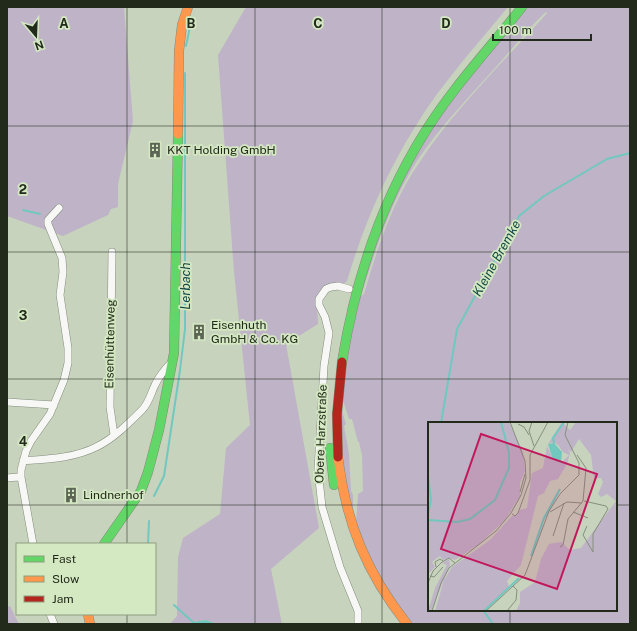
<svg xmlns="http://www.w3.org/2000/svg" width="637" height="631" viewBox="0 0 637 631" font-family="'Public Sans',sans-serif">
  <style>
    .green { fill: #bfb3c7; fill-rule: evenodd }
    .water { fill: #71c8be }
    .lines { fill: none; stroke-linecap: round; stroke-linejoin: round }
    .stream { stroke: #71c8be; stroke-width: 2 }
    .street-casing { stroke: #838b7b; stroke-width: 8 }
    .fast-casing { stroke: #838b7b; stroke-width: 10 }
    .slow-casing { stroke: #838b7b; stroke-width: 10 }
    .jam-casing { stroke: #838b7b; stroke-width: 10 }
    .street { stroke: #f7f8f5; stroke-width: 7 }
    .fast { stroke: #63d668; stroke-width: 9 }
    .slow { stroke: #ff974d; stroke-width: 9 }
    .jam { stroke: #b3261e; stroke-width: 9 }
    .grid { fill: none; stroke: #222a1b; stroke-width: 1; stroke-opacity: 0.55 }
    .labels { text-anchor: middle; stroke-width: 3.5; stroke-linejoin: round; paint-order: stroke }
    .poi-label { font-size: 12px; fill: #222a1b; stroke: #d4e9c2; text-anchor: start }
    .street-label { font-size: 12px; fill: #222a1b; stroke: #d4e9c2 }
    .water-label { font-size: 13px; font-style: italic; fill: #134846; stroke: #d4e9c2 }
    .inset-river { fill: none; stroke: #71c8be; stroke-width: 2 }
    .inset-road { fill: none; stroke: #868f7d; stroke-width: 1 }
    .view { fill: #c2185b; fill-opacity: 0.15; stroke: #c2185b; stroke-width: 2 }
    .inset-edge { fill: none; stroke: #222a1b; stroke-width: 2 }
    .grid-label { font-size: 13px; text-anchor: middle; font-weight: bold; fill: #222a1b; stroke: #d4e9c2; stroke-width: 3.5; stroke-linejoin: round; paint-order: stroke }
  </style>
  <rect width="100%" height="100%" fill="#c8d3be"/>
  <path class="green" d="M7 7H124L133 121 118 184V207L111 209 108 215 63 236 7 216Z
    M246 7H508C476 46 441 84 415 127 385 175 363 227 347 281 344 285 339 284 334 283L317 305 318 324 286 344 319 528 271 569 282 624H217L206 620 193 622V624H170L177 616 178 557 183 538 220 514 226 448 250 425 234 272 218 55Z
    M526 7H630V624H411L380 580 356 524 358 494 363 491 362 455 359 442H358L352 419H349L341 394 343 373 359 297 364 294C377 249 392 202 419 163 455 108 504 62 547 13L546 12C528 28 512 50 495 68 468 98 439 128 417 161 391 201 376 248 362 293L361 294 365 270 402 181 438 118ZM429 423H616V610H429Z
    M341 408 346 424 344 426 349 454 351 491 353 495V511L344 474Z
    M10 606 19 624H7V607Z"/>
  <path class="water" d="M206 620 217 624H193V622Z"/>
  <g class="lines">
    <path class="stream" d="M186 46 192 17
      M23 210 40 214
      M441 423 457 329 519 216 544 196 607 159 630 153
      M154 496 164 476 180 370 185 329V73
      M148 544 149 521
      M174 605 195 624
      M483 610 493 624"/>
    <defs>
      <path id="street" d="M112 252 110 407 114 435
        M349 289 338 286 331 287 326 289 319 299V305L325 317 329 333 324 366 318 470 322 507 340 567 358 611V624
        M7 402 54 405
        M23 461C47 459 75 458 96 447 112 440 130 422 142 410 149 403 151 393 155 385 159 376 165 369 172 362
        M7 478 18 477
        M33 544 21 477V470L26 451 31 441 50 414 64 380 68 363V348L60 295 63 272 62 258 48 224V220L59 208
        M50 614 54 624"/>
      <path id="fast" d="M342 362C355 281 381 202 425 132 453 87 490 48 522 7
        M330 448 334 485
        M104 544 141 491 148 472 159 430 174 353 178 134"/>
      <path id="slow" d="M178 134 179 51 182 25 188 7
        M338 457C346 523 366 572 407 624
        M88 614 90 624"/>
      <path id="jam" d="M338 457 337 414 342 362"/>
    </defs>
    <use href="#street" class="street-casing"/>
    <use href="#fast" class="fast-casing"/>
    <use href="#slow" class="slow-casing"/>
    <use href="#jam" class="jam-casing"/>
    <use href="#street" class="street"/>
    <use href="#fast" class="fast"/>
    <use href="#slow" class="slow"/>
    <use href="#jam" class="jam"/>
  </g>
  <path class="grid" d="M127 7V544M255 7V624M382 7V624M510 7V423M7 126H630M7 252H630M7 379H630M7 505H429M616 505H630M510 610V624M127 614V624"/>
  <defs>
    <symbol id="building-bare" viewBox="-9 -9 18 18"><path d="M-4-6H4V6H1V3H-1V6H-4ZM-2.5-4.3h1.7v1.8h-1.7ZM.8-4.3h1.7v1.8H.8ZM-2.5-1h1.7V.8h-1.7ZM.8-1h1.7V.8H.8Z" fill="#5c6554" stroke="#d4e9c2" stroke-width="2.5" paint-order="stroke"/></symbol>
  </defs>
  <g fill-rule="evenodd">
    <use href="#building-bare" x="144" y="139" width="22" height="22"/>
    <use href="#building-bare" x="188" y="321" width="22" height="22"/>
    <use href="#building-bare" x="60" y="484" width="22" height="22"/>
  </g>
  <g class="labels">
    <g class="poi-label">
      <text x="167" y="154">KKT Holding GmbH</text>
      <text x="211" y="329">Eisenhuth<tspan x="211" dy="14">GmbH &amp; Co. KG</tspan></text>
      <text x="83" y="499">Lindnerhof</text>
    </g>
    <g class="street-label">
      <text transform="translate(110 344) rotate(-89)" y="4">Eisenhüttenweg</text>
      <text transform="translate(321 434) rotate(-88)" y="4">Obere Harzstraße</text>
    </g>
    <g class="water-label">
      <text transform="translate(496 258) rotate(-61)" y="5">Kleine Bremke</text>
      <text transform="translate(185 286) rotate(-90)" y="5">Lerbach</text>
    </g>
  </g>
  <g transform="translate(428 422)">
    <rect width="189" height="189" fill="#c8d3be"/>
    <path d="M0 0H81L95 30 97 49 92 61V74L77 98 50 123 27 138 21 136 15 138 12 134 4 140 7 145 0 152ZM134 0 142 8 148 0H189V189H88L92 181V170L107 160 113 137 121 122 133 120 142 128 153 126 188 79 179 72 173 75 170 72 175 60 173 56H166L163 33 151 17 143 30 140 27 142 31 139 42 130 57 122 59 116 71 110 74 93 143 79 159 81 165 57 189H7L16 158 24 145 62 118 84 94H88L92 88 99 86 104 51 115 46 119 24 124 35 133 41 141 33 135 30 130 23 125 20 120 22ZM21 137 22 143 3 189H0L7 166 19 143 14 141Z" fill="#bfb3c7"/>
    <path d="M126 21 134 30 133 41 124 35 120 22Z" fill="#71c8be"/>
    <path class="inset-river" d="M126 22 125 16 136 0M0 54 3 78 0 92M0 98 29 100 42 97 67 78 81 46V31L73 0M103 134 116 96 132 67M56 189 91 156"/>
    <path class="inset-road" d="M104 0 101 9 106 24M90 2 96 5 101 13M92 70 97 52M156 79 178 84 180 87 165 112V130M122 90 139 80 154 81M145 90 160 96M84 92 87 94 90 91 102 58V33L120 0M159 104 155 113 165 130M125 114 136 81M132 125 135 123 140 97 155 79 158 46 149 33M8 145 7 140 12 137 15 139M2 154 6 155 15 145M0 161 5 149 14 140 21 136 27 141M4 189 13 161 21 146 68 109 83 91 93 73 98 56 97 39 82 0M58 189 97 153 121 89 132 72 151 53V41L137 13 140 0M79 189 88 178 89 168 85 164"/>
    <path class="view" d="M53 12 169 52 129 167 13 127Z"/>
    <rect width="189" height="189" class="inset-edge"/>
  </g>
  <g class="grid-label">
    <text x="64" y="28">A</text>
    <text x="191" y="28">B</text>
    <text x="318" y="28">C</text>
    <text x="446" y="28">D</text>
    <text x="23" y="194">2</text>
    <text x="23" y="320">3</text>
    <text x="23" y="446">4</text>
  </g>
  <rect width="637" height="631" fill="none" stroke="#222a1b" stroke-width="16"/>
  <rect x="16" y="543" width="140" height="72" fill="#d4e9c2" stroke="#8d9d7f"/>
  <rect x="24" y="556" width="20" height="6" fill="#63d668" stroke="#8d9d7f"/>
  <text x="52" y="563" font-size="12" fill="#222a1b">Fast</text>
  <rect x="24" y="576" width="20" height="6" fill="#ff974d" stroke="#8d9d7f"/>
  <text x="52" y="583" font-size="12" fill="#222a1b">Slow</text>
  <rect x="24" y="596" width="20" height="6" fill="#b3261e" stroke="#8d9d7f"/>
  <text x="52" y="603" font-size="12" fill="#222a1b">Jam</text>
  <g transform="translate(36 36) rotate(161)" stroke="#d4e9c2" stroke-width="3" paint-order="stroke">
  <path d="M0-3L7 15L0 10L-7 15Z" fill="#222a1b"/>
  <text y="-6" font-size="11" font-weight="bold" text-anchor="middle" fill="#222a1b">N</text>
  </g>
  <path d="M493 34v6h98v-6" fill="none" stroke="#222a1b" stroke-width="2"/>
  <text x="499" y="34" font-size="12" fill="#222a1b" stroke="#d4e9c2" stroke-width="3" paint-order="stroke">100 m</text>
</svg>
